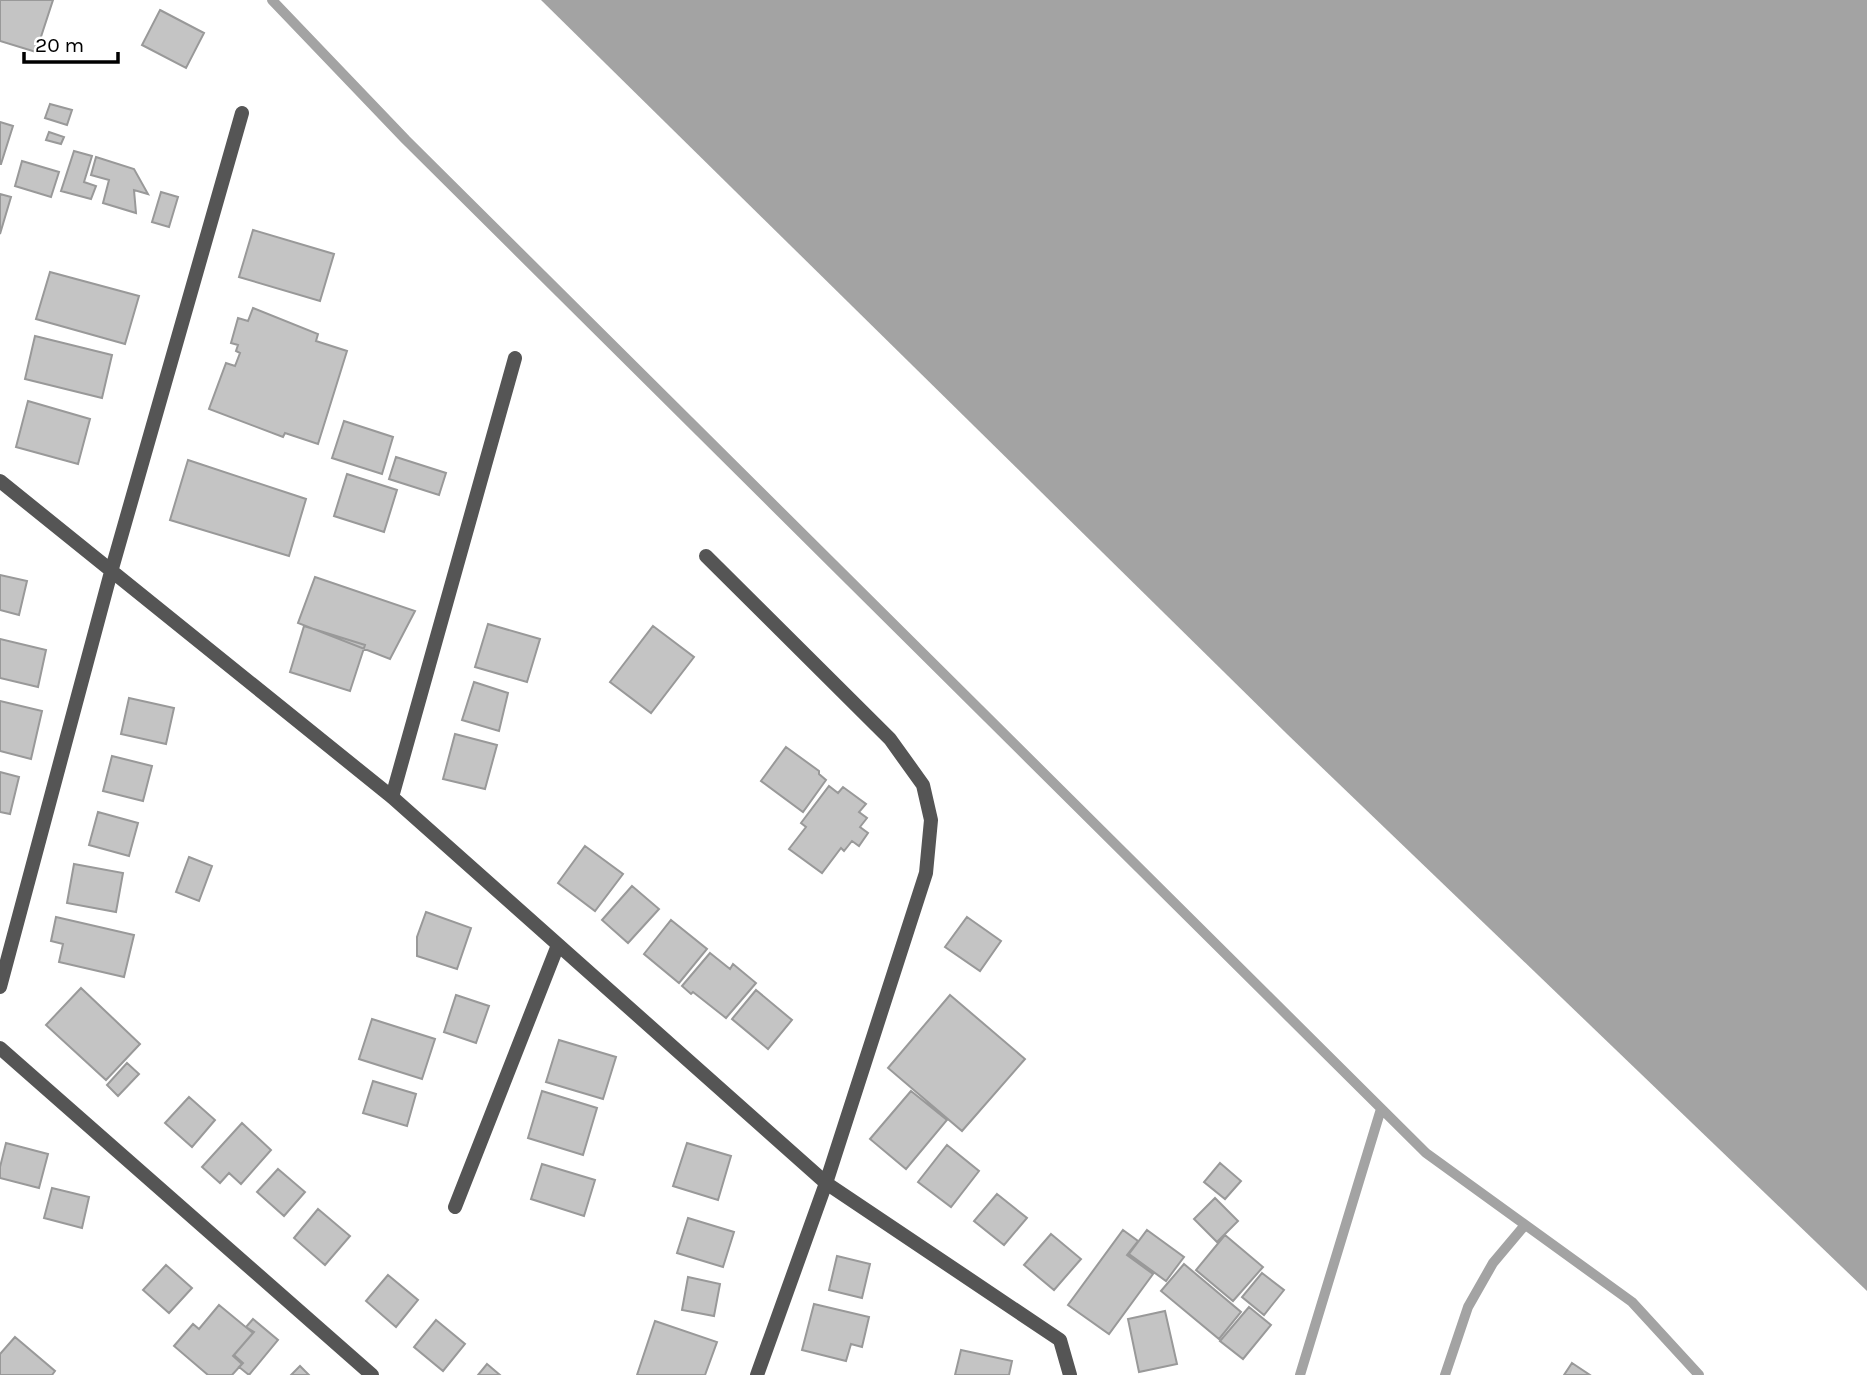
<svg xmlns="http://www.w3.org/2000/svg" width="1867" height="1375" viewBox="0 0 1867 1375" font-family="Karla,sans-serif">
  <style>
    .water { fill: #a3a3a3 }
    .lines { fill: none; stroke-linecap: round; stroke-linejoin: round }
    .stream { stroke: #a3a3a3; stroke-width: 10 }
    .building { fill: #c4c4c4; stroke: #999; stroke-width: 2 }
    .minor { stroke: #555; stroke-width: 14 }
  </style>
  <rect width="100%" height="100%" fill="#fff"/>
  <path class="water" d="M541 0H1867V1291L1287 734Z"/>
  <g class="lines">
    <path class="stream" d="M272 0 406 140 1426 1153 1632 1302 1699 1375
      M1300 1375 1381 1109
      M1445 1375 1468 1307 1493 1263 1525 1225"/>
  </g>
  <path class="building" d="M0 0H53L36 52 0 41Z
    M160 10 204 33 186 68 142 45Z
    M50 104 72 110 67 125 45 118Z
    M0 122 13 126 1 164H0Z
    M49 132 64 137 61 144 46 140Z
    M74 151 92 156 84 182 96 186 91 199 61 191Z
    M96 157 134 169 148 194 134 190 136 213 103 203 109 180 91 175Z
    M22 161 59 172 51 197 15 186Z
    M161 192 178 197 169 227 152 222Z
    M0 194 11 197 0 234Z
    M253 230 334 254 320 301 239 277Z
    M50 272 139 296 125 344 36 319Z
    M253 308 318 334 316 341 347 351 318 444 285 433 283 437 209 409 226 363 235 366 240 353 236 351 238 345 231 343 238 318 248 321Z
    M35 336 112 355 102 398 25 379Z
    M28 401 90 419 78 464 16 447Z
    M344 421 393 437 382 474 332 458Z
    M396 457 446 473 439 495 389 479Z
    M188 460 306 499 289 556 170 520Z
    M347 474 397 490 384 532 334 516Z
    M0 575 27 581 19 615 0 610Z
    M315 577 415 611 390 659 298 623Z
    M488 624 540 639 527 682 475 667Z
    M304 626 365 645 350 691 290 672Z
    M653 626 694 657 651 713 610 682Z
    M0 639 46 650 38 687 0 678Z
    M474 682 508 693 499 731 462 720Z
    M129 698 174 708 166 744 121 734Z
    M0 701 42 711 31 759 0 751Z
    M455 734 497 745 485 789 443 779Z
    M786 747 819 771V774L826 780 803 812 761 781Z
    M112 756 152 766 143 801 103 791Z
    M0 772 19 777 10 814 0 812Z
    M829 786 838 793 843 787 866 804 859 812 867 818 860 827 868 833 859 846 852 841 844 851 841 848 822 873 789 849 806 827 801 823Z
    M98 812 138 823 129 856 89 845Z
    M585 846 623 874 595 911 558 883Z
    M189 857 212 866 199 901 176 892Z
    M74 864 123 873 116 912 67 903Z
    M632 886 659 909 628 943 602 920Z
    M426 912 471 928 457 969 417 956V937Z
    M56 917 134 935 124 977 59 962 63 944 51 941Z
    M967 917 1001 941 980 971 945 947Z
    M671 920 707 949 679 983 644 954Z
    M710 953 730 969 733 964 756 983 726 1018 693 992 691 994 682 986Z
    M81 988 140 1044 106 1080 46 1025Z
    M756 990 792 1020 768 1049 732 1019Z
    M456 995 489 1006 476 1043 444 1032Z
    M950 995 1025 1059 962 1131 888 1068Z
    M372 1019 435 1039 422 1079 359 1059Z
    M559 1040 616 1057 603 1099 546 1082Z
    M127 1063 139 1074 118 1096 107 1085Z
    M373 1081 416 1094 407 1126 363 1113Z
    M542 1091 597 1108 583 1155 528 1138Z
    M911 1091 947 1120 906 1169 870 1139Z
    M189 1097 215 1120 192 1147 165 1123Z
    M242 1123 271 1150 241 1184 229 1173 220 1183 202 1167Z
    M6 1143 48 1154 39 1188 0 1178V1167Z
    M687 1143 731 1156 718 1200 673 1186Z
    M947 1145 979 1171 951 1207 918 1182Z
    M1220 1163 1241 1181 1225 1199 1204 1182Z
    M542 1164 595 1180 584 1216 531 1199Z
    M278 1169 305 1192 284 1216 257 1192Z
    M52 1188 89 1197 82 1228 44 1218Z
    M997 1194 1027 1218 1004 1245 974 1221Z
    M1215 1198 1238 1221 1217 1242 1194 1219Z
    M318 1209 350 1236 325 1265 294 1238Z
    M688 1218 734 1232 723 1267 677 1253Z
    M1123 1230 1138 1241 1127 1255 1153 1274 1109 1334 1068 1305Z
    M1147 1230 1184 1257 1166 1281 1129 1254Z
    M1051 1234 1081 1259 1054 1290 1024 1265Z
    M1225 1235 1263 1267 1233 1301 1196 1270Z
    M837 1256 870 1264 862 1298 829 1290Z
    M1184 1264 1241 1312 1219 1339 1161 1291Z
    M166 1265 192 1288 169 1313 143 1290Z
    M1262 1273 1284 1290 1264 1315 1242 1297Z
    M388 1275 418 1300 396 1327 366 1301Z
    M688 1277 720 1284 714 1316 682 1310Z
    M814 1304 869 1317 862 1347 851 1344 846 1361 802 1350Z
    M219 1305 253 1333 233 1356 242 1364 232 1375H208L174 1346 193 1324 199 1329Z
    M1249 1307 1271 1325 1243 1359 1220 1341Z
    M1165 1311 1177 1364 1139 1372 1128 1319Z
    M253 1319 278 1340 249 1375 239 1367 243 1363 234 1355 254 1332 246 1327Z
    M436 1320 465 1344 443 1371 414 1347Z
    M655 1321 717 1342 705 1375H637Z
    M15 1337 55 1371 52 1375H0V1354Z
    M961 1350 1012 1361 1009 1375H955Z
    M1572 1363 1590 1375H1564Z
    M487 1364 500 1375H478Z
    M300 1366 309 1375H291Z"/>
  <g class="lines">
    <path class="minor" d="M0 481 392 797 826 1183 1060 1340 1070 1375
      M706 556 890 739 923 785 931 820 926 873 826 1183 757 1375
      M392 797 515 358
      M0 987 111 572 242 113
      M0 1048 372 1375
      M455 1207 558 945"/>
  </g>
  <path d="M24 52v10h94v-10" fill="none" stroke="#000000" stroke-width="3.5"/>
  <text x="35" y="52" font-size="21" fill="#000000" stroke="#ffffff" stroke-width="5" paint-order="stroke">20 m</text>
</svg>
